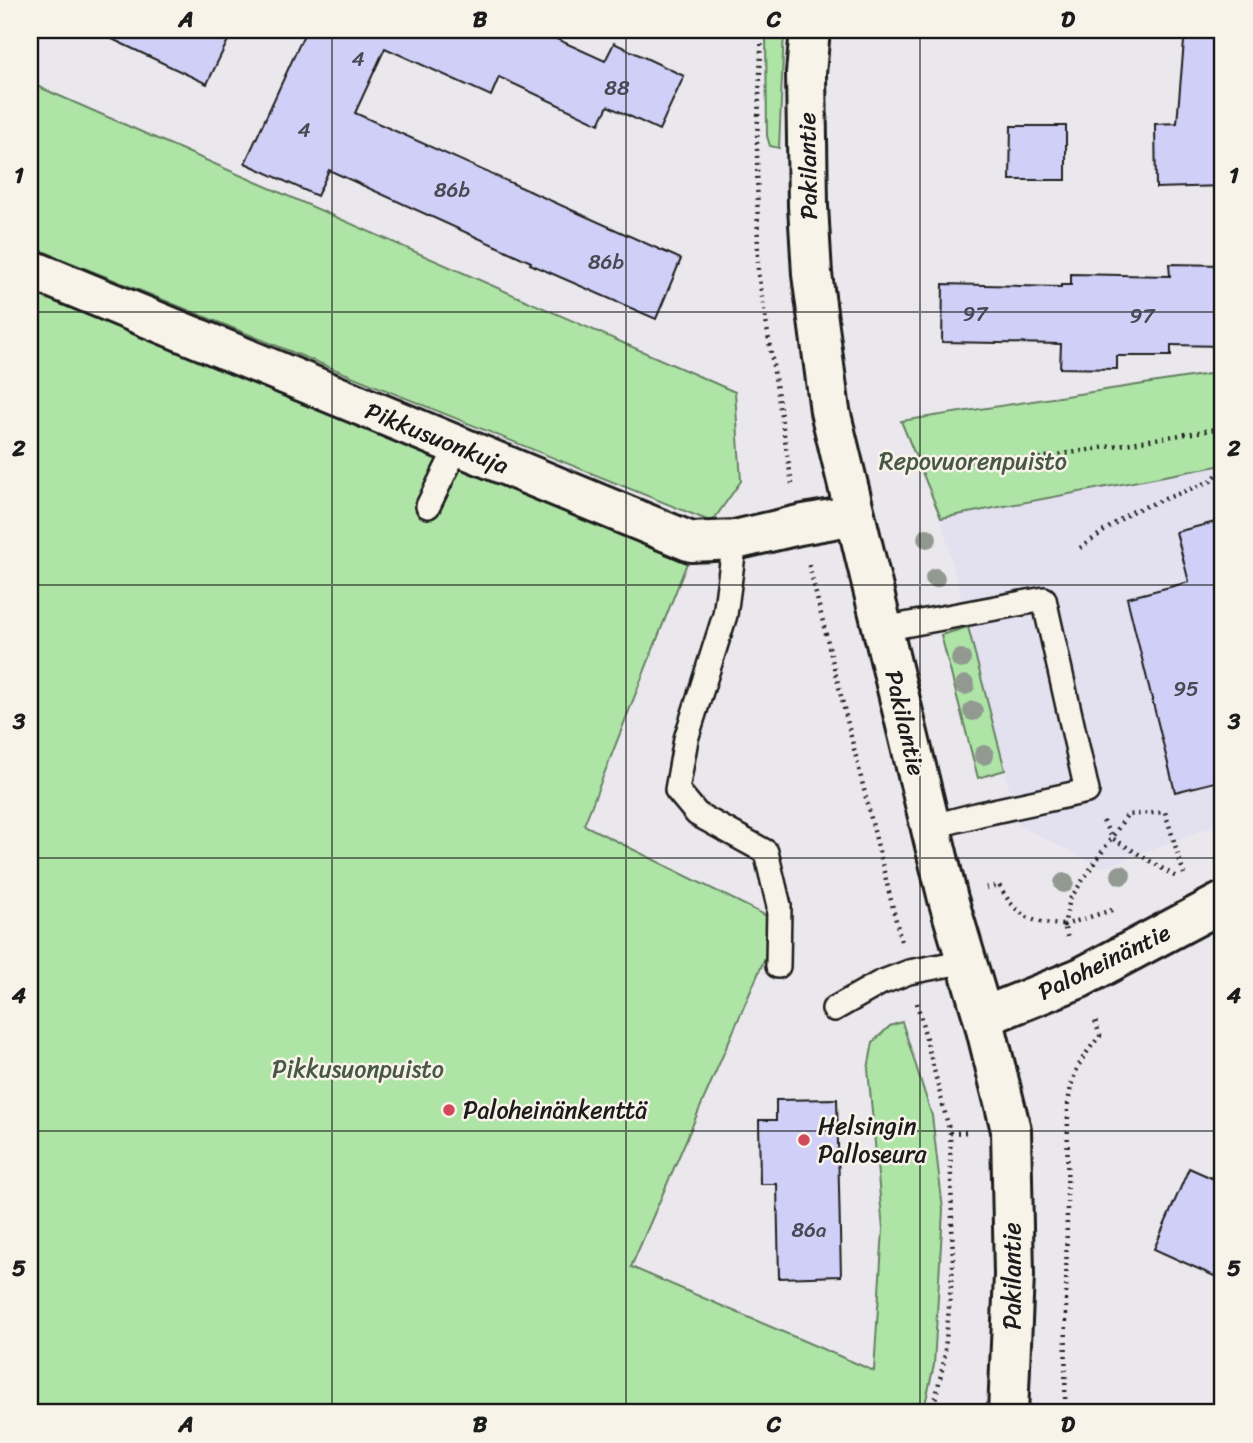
<svg xmlns="http://www.w3.org/2000/svg" width="1253" height="1443" viewBox="0 0 1253 1443" font-family="Sriracha,sans-serif">
  <style>
    .built { fill: #e3e0f0 }
    .green { fill: #aee5a7; stroke: #658062; stroke-width: 2 }
    .building { fill: #cfcff8; stroke: #1c1c1c; stroke-width: 2 }
    .lines { fill: none; stroke-linecap: round; stroke-linejoin: round }
    .service-casing { stroke: #1c1c1c; stroke-width: 28 }
    .minor-casing { stroke: #1c1c1c; stroke-width: 44 }
    .tertiary-casing { stroke: #1c1c1c; stroke-width: 44 }
    .secondary-casing { stroke: #1c1c1c; stroke-width: 44 }
    .path { stroke: #1c1c1c; stroke-width: 4.5; stroke-dasharray: 2 5; stroke-linecap: butt }
    .service { stroke: #f7f3e8; stroke-width: 23 }
    .minor { stroke: #f7f3e8; stroke-width: 38 }
    .tertiary { stroke: #f7f3e8; stroke-width: 38 }
    .secondary { stroke: #f7f3e8; stroke-width: 38 }
    .tree { fill: #919991 }
    .grid { fill: none; stroke: #1c1c1c; stroke-width: 2; stroke-opacity: 0.55 }
    .poi-dot { fill: #d1495b; stroke: #f7f3e8; stroke-width: 2.5 }
    .labels { text-anchor: middle; stroke-width: 5; stroke-linejoin: round; paint-order: stroke }
    .number-label { font-size: 21px; fill: #494953 }
    .street-label { font-size: 24px; fill: #1c1c1c; stroke: #f7f3e8 }
    .park-label { font-size: 24px; fill: #485846; stroke: #f7f3e8 }
    .poi-label { font-size: 24px; fill: #1c1c1c; stroke: #f7f3e8; text-anchor: start }
    .neatline { fill: none; stroke: #1c1c1c; stroke-width: 2.5 }
    .grid-label { font-size: 23px; text-anchor: middle; font-weight: bold; fill: #1c1c1c }
  </style>
  <rect width="100%" height="100%" fill="#ebe8ed"/>
  <filter id="ink" filterUnits="userSpaceOnUse"><feTurbulence type="fractalNoise" baseFrequency=".0143" numOctaves="2"/><feDisplacementMap in="SourceGraphic" scale="14" xChannelSelector="R" yChannelSelector="G"/><feConvolveMatrix kernelMatrix="1 2 1 2 8 2 1 2 1" color-interpolation-filters="sRGB"/></filter>
  <g filter="url(#ink)">
    <path class="built" d="M1223 465V822L1103 868 1018 825 941 518Z"/>
    <path class="green" d="M766 30H784L779 148 770 146 767 136Z
      M30 83 735 392 741 481 712 522 30 246Z
      M30 289 687 563 584 825 769 917 765 958 631 1267 874 1371 883 1229 868 1069 873 1042 890 1026 902 1022 932 1116 943 1210 934 1365 923 1413H30Z
      M1223 372V465L941 518 901 421Z
      M968 627 1005 770 978 778 941 635Z"/>
    <path class="building" d="M93 30H233L207 84Z
      M306 30H537L605 61 614 43 684 76 659 130 608 106 599 124 499 77 491 96 385 48 355 113 681 259 656 319 530 264 531 262 329 170 317 196 245 163Z
      M1185 30H1223V186L1156 188 1155 124 1177 123Z
      M1011 126H1066V180H1010Z
      M1169 264 1223 265V346L1171 345V356H1117V369L1060 368 1061 344 942 342 943 284 1061 287V285H1071V274L1170 276Z
      M1223 520V780L1175 792 1127 598 1189 582 1176 532Z
      M837 1099 841 1276 779 1278 777 1184H760L759 1120H776V1100Z
      M1189 1168 1223 1183V1280L1154 1249Z"/>
    <g class="lines">
      <defs>
        <path id="service" d="M428 506 457 447
          M735 540 725 615 686 739 677 790 697 814 766 852 779 906 778 966
          M883 629 1044 599 1087 791 980 814 930 827
          M834 1009 880 983 909 972 967 961"/>
        <path id="minor" d="M30 269 691 542 735 540 799 525 855 515"/>
        <path id="tertiary" d="M983 1017 1080 978 1223 902"/>
        <path id="secondary" d="M810 30 806 73 808 206 812 274 830 411 948 899 983 1017 1011 1130 1014 1275 1008 1413"/>
      </defs>
      <use href="#service" class="service-casing"/>
      <use href="#minor" class="minor-casing"/>
      <use href="#tertiary" class="tertiary-casing"/>
      <use href="#secondary" class="secondary-casing"/>
      <path class="path" d="M762 30 757 139 758 272 792 484
        M885 463 1027 460 1223 428
        M1080 548 1131 512 1211 481 1223 468
        M809 565 901 941
        M1103 821 1112 838 1178 878
        M986 888 999 885C1016 916 1030 923 1064 925L1068 939
        M1112 910 1064 925 1070 899 1127 815 1165 812 1184 874
        M917 1003 950 1133 953 1265 944 1361 932 1413
        M950 1133 970 1132
        M1065 1413 1068 1104C1072 1073 1080 1059 1100 1036L1094 1017"/>
      <use href="#service" class="service"/>
      <use href="#minor" class="minor"/>
      <use href="#tertiary" class="tertiary"/>
      <use href="#secondary" class="secondary"/>
    </g>
    <g class="tree">
      <circle cx="927" cy="538" r="10"/>
      <circle cx="935" cy="578" r="10"/>
      <circle cx="961" cy="659" r="10"/>
      <circle cx="965" cy="685" r="10"/>
      <circle cx="973" cy="711" r="10"/>
      <circle cx="984" cy="755" r="10"/>
      <circle cx="1121" cy="875" r="10"/>
      <circle cx="1064" cy="883" r="10"/>
    </g>
  </g>
  <path class="grid" d="M332 30V1413M626 30V1413M920 30V1413M30 312H1223M30 585H1223M30 858H1223M30 1131H1223"/>
  <g class="poi-dot">
    <circle cx="449" cy="1110" r="7"/>
    <circle cx="804" cy="1140" r="7"/>
  </g>
  <g class="labels">
    <g class="number-label">
      <text x="358" y="66">4</text>
      <text x="617" y="95">88</text>
      <text x="304" y="137">4</text>
      <text x="452" y="197">86b</text>
      <text x="606" y="269">86b</text>
      <text x="975" y="321">97</text>
      <text x="1142" y="323">97</text>
      <text x="1186" y="696">95</text>
      <text x="809" y="1237">86a</text>
    </g>
    <g class="street-label">
      <text transform="translate(808 166) rotate(-91)" y="8">Pakilantie</text>
      <text transform="translate(437 438) rotate(22)" y="8">Pikkusuonkuja</text>
      <text transform="translate(905 723) rotate(77)" y="8">Pakilantie</text>
      <text transform="translate(1104 962) rotate(-26)" y="8">Paloheinäntie</text>
      <text transform="translate(1012 1276) rotate(-90)" y="8">Pakilantie</text>
    </g>
    <g class="park-label">
      <text x="973" y="469">Repovuorenpuisto</text>
      <text x="358" y="1077">Pikkusuonpuisto</text>
    </g>
    <g class="poi-label">
      <text x="463" y="1118">Paloheinänkenttä</text>
      <text x="818" y="1134">Helsingin<tspan x="818" dy="28">Palloseura</tspan></text>
    </g>
  </g>
  <rect width="1253" height="1443" fill="none" stroke="#f7f3e8" stroke-width="77"/>
  <rect x="38" y="38" width="1176" height="1366" class="neatline"/>
  <g class="grid-label">
    <text x="186" y="27">A</text>
    <text x="480" y="27">B</text>
    <text x="774" y="27">C</text>
    <text x="1068" y="27">D</text>
    <text x="19" y="183">1</text>
    <text x="1234" y="183">1</text>
    <text x="19" y="456">2</text>
    <text x="1234" y="456">2</text>
    <text x="19" y="729">3</text>
    <text x="1234" y="729">3</text>
    <text x="19" y="1003">4</text>
    <text x="1234" y="1003">4</text>
    <text x="19" y="1276">5</text>
    <text x="1234" y="1276">5</text>
    <text x="186" y="1432">A</text>
    <text x="480" y="1432">B</text>
    <text x="774" y="1432">C</text>
    <text x="1068" y="1432">D</text>
  </g>
</svg>
